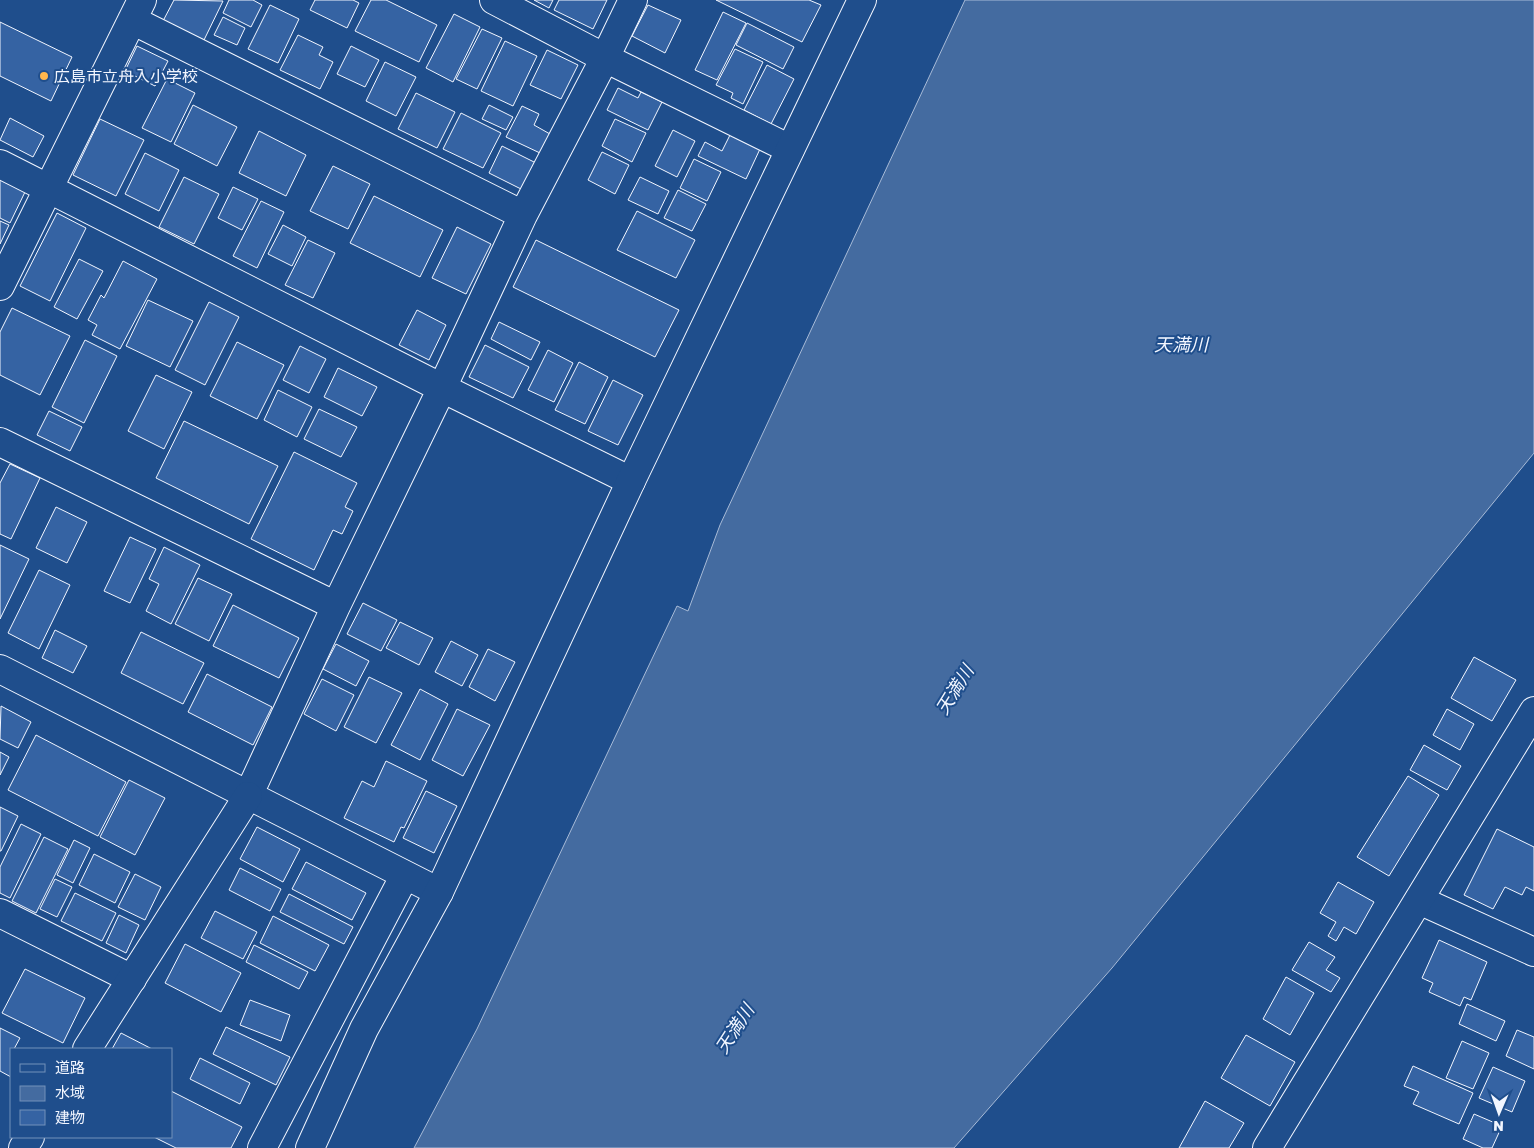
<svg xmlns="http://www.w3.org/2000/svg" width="1534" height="1148" viewBox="0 0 1534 1148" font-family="'Golos Text','Noto Sans JP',sans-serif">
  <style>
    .water { fill: #446ba0; stroke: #a8bbd7 }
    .building { fill: #3563a3; stroke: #f2f6ff }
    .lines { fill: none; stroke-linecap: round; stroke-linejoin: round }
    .minor-casing { stroke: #f2f6ff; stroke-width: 30 }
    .tertiary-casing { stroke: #f2f6ff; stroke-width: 30 }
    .minor { stroke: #1f4e8c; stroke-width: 28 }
    .tertiary { stroke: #1f4e8c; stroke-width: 28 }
    .poi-dot { fill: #ffb74d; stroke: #1f4e8c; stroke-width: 2 }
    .labels { text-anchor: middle; stroke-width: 4; stroke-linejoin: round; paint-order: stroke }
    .poi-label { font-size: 16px; fill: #f2f6ff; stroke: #1f4e8c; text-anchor: start }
    .water-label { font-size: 18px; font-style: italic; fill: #f2f6ff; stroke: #1f4e8c }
  </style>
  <rect width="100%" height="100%" fill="#1f4e8c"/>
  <path class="water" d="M965 0H1534V453L1112 968 954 1148H414L477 1029 677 606 688 611 720 525Z"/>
  <path class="building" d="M174 0 223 1 204 40 163 21Z
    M229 0H253L262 5 251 27 223 13Z
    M315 0H353L359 3 347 28 310 10Z
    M371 0H386L437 25 419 62 355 31Z
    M534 0H553L549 8Z
    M559 0H607L593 29 554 10Z
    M716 0H809L821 5 802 42Z
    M270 5 299 19 278 63 248 49Z
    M648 5 681 20 665 53 632 36Z
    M723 12 746 23 717 80 695 70Z
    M454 14 480 27 453 82 426 68Z
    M223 17 245 28 237 45 214 35Z
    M0 22 72 57 51 101 0 76Z
    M747 23 794 47 783 69 736 45Z
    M482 29 502 38 477 89 456 79Z
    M298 35 323 47 319 55 333 62 320 89 280 70Z
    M505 41 537 56 513 106 481 91Z
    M137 46 168 61 155 86 125 71Z
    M351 46 379 60 365 87 337 74Z
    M735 49 763 62 743 104 731 98 733 93 716 85Z
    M547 50 578 65 561 99 530 85Z
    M385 62 416 77 396 116 366 101Z
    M767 65 794 79 771 124 744 110Z
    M167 79 195 93 171 142 142 128Z
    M618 88 638 98 641 92 662 102 648 130 607 110Z
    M416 93 455 112 437 148 398 129Z
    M193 105 237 127 217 166 174 144Z
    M489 105 513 117 506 130 482 119Z
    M522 106 539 114 534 125 550 134 540 153 506 137Z
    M461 113 501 133 483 168 443 149Z
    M10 118 44 136 33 157 0 140Z
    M100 119 144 140 116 196 73 175Z
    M615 119 646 133 632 162 602 146Z
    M673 130 695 141 677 177 655 166Z
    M259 131 306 155 286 196 239 173Z
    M730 135 760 149 746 179 698 156 705 142 722 151Z
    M502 146 536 163 523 190 489 173Z
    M602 152 629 165 615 194 588 180Z
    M145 153 179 170 159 211 125 194Z
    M694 159 721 172 707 201 680 188Z
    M333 166 370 184 348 229 310 211Z
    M184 177 219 194 194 244 159 227Z
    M640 177 669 191 658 214 628 200Z
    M0 180 25 192 10 223 0 218Z
    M233 187 258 199 242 230 218 218Z
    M678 190 706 204 692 231 664 218Z
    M374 196 443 230 420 277 350 243Z
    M261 201 284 212 257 268 233 256Z
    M637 211 695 240 676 278 617 250Z
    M57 213 86 228 50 301 20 286Z
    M0 221 9 225 0 244Z
    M283 225 306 237 292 266 268 254Z
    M457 227 491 244 466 294 432 278Z
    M308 240 335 253 313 298 285 285Z
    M536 240 679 310 655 357 513 287Z
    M79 259 103 271 77 319 54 307Z
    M123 261 157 279 120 349 92 335 97 325 88 320 101 295 104 298Z
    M148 300 193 321 170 367 126 346Z
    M209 302 239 317 205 385 175 370Z
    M12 308 70 336 40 395 0 375V332Z
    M417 310 446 325 429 360 399 345Z
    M499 322 540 342 531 360 491 339Z
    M85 340 117 356 84 423 52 407Z
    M237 342 284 365 257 419 210 396Z
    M485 345 529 367 513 398 469 377Z
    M300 346 326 359 309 393 283 380Z
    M548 350 573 363 554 402 528 390Z
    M579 362 608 377 585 424 555 410Z
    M338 368 377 387 362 416 324 397Z
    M156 375 192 392 164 449 128 431Z
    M613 380 643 395 618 445 588 431Z
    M278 390 312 407 297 437 264 420Z
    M319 409 357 427 341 457 304 439Z
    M49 411 82 427 70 451 37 435Z
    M184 421 278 466 249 524 156 478Z
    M294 452 357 483 345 507 353 511 342 534 333 530 314 570 251 539Z
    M10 464 40 478 11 539 0 534V483Z
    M56 507 87 522 67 563 36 548Z
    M130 537 156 549 130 603 104 591Z
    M0 545 29 559 0 619Z
    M164 547 200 565 171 624 146 611 159 584 149 579Z
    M39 570 70 585 39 649 8 633Z
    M198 578 232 594 209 641 175 624Z
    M363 603 397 620 381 651 347 634Z
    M233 605 299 638 279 678 213 646Z
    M400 622 433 638 419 665 386 648Z
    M55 630 87 646 73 673 42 658Z
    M141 632 204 663 183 704 121 673Z
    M451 641 478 655 462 686 435 672Z
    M336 644 369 661 356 686 323 669Z
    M488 649 515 662 495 701 469 687Z
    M1474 657 1516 680 1492 721 1451 698Z
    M207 674 272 707 253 745 188 712Z
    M369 677 402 693 376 743 344 727Z
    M322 679 354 695 336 731 304 714Z
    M420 689 448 704 420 760 391 745Z
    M1 706 31 722 18 748 0 739Z
    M457 709 490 725 463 776 432 760Z
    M1447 709 1474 724 1460 750 1433 735Z
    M36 735 126 782 98 836 8 790Z
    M1424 745 1461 766 1447 790 1410 770Z
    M0 752 9 757 0 775Z
    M386 761 427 781 404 828 401 827 394 842 344 818 362 781 374 787Z
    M1408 776 1439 795 1389 876 1357 857Z
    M129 780 165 798 135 855 100 837Z
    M426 791 457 806 434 853 403 838Z
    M0 807 18 816 1 851H0Z
    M21 824 41 834 10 898 0 893V867Z
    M257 827 300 849 283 882 240 859Z
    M1497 829 1534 847V891L1526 887 1522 895 1505 887 1493 909 1464 895Z
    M44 837 68 849 36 913 12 901Z
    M74 840 90 848 73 883 57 875Z
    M94 854 130 872 115 903 79 885Z
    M306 862 366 893 352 920 292 889Z
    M240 868 281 889 270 911 229 890Z
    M135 874 161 887 145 920 118 907Z
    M55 879 72 887 57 917 40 909Z
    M1338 882 1374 902 1356 934 1344 927 1336 941 1328 936 1336 922 1320 913Z
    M75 893 116 913 102 941 61 921Z
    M289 894 353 927 344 944 280 912Z
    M215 911 257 932 243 959 201 938Z
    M119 915 139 925 126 953 106 943Z
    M273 916 329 945 315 971 260 943Z
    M1439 940 1487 962 1471 1000 1464 997 1460 1006 1429 992 1433 983 1422 978Z
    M1309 942 1335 957 1326 970 1340 978 1331 992 1292 970Z
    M185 944 241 973 221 1012 165 983Z
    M254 945 308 972 299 989 246 962Z
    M25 969 85 998 63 1043 2 1013Z
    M1286 977 1314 993 1290 1035 1263 1019Z
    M250 1000 290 1015 281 1041 240 1025Z
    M1467 1004 1505 1021 1496 1041 1459 1024Z
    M226 1027 290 1057 276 1085 213 1054Z
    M0 1028 20 1038 14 1049H11V1077L0 1071Z
    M1517 1030 1534 1037V1069L1506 1056Z
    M121 1033 152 1049H112Z
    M1246 1035 1295 1062 1270 1106 1221 1078Z
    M1462 1041 1489 1053 1473 1089 1446 1078Z
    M200 1058 250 1083 240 1104 190 1079Z
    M1413 1066 1473 1093 1459 1124 1413 1104 1419 1092 1404 1086Z
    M1493 1067 1525 1081 1512 1112 1479 1098Z
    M171 1091 242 1127 231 1148H176L154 1137H171Z
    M1205 1101 1244 1123 1229 1148H1179Z
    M1474 1114 1502 1126 1492 1148H1483L1463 1139Z"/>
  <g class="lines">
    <defs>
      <path id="minor" d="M494 0 605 58 790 149
        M132 20 523 215
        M0 164 442 388 631 481
        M0 286 142 0
        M0 442 336 606
        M0 669 439 892
        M248 796 336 606 442 388 523 215 605 58 633 0
        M1419 900 1534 952
        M0 913 132 979
        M262 1148 405 875"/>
      <path id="tertiary" d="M87 1049 248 796
        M23 1148 30 1137
        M310 1148 364 1029 439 892 631 481 862 0
        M1267 1148 1534 711"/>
    </defs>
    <use href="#minor" class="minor-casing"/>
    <use href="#tertiary" class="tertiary-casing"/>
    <use href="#minor" class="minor"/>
    <use href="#tertiary" class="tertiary"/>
  </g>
  <circle class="poi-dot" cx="44" cy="76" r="5"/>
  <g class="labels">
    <g class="poi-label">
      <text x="54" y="82">広島市立舟入小学校</text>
    </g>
    <g class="water-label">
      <text x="1181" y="351">天満川</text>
      <text transform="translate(955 690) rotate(-58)" y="6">天満川</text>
      <text transform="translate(735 1029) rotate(-57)" y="6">天満川</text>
    </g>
  </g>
  <rect x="10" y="1048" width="162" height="90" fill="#1f4e8c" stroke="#7391ba"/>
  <rect x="20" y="1064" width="25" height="8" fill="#1f4e8c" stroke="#7391ba"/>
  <text x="55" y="1073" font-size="15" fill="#f2f6ff">道路</text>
  <rect x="20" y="1086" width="25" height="15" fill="#446ba0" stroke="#7391ba"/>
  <text x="55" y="1098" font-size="15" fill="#f2f6ff">水域</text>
  <rect x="20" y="1110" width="25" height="15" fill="#3563a3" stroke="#7391ba"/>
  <text x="55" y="1123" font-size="15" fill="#f2f6ff">建物</text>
  <g transform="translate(1499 1113) rotate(182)" stroke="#1f4e8c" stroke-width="4" paint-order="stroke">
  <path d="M0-4L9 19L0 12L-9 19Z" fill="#f2f6ff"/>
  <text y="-8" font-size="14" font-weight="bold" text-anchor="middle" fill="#f2f6ff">N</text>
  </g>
</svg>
